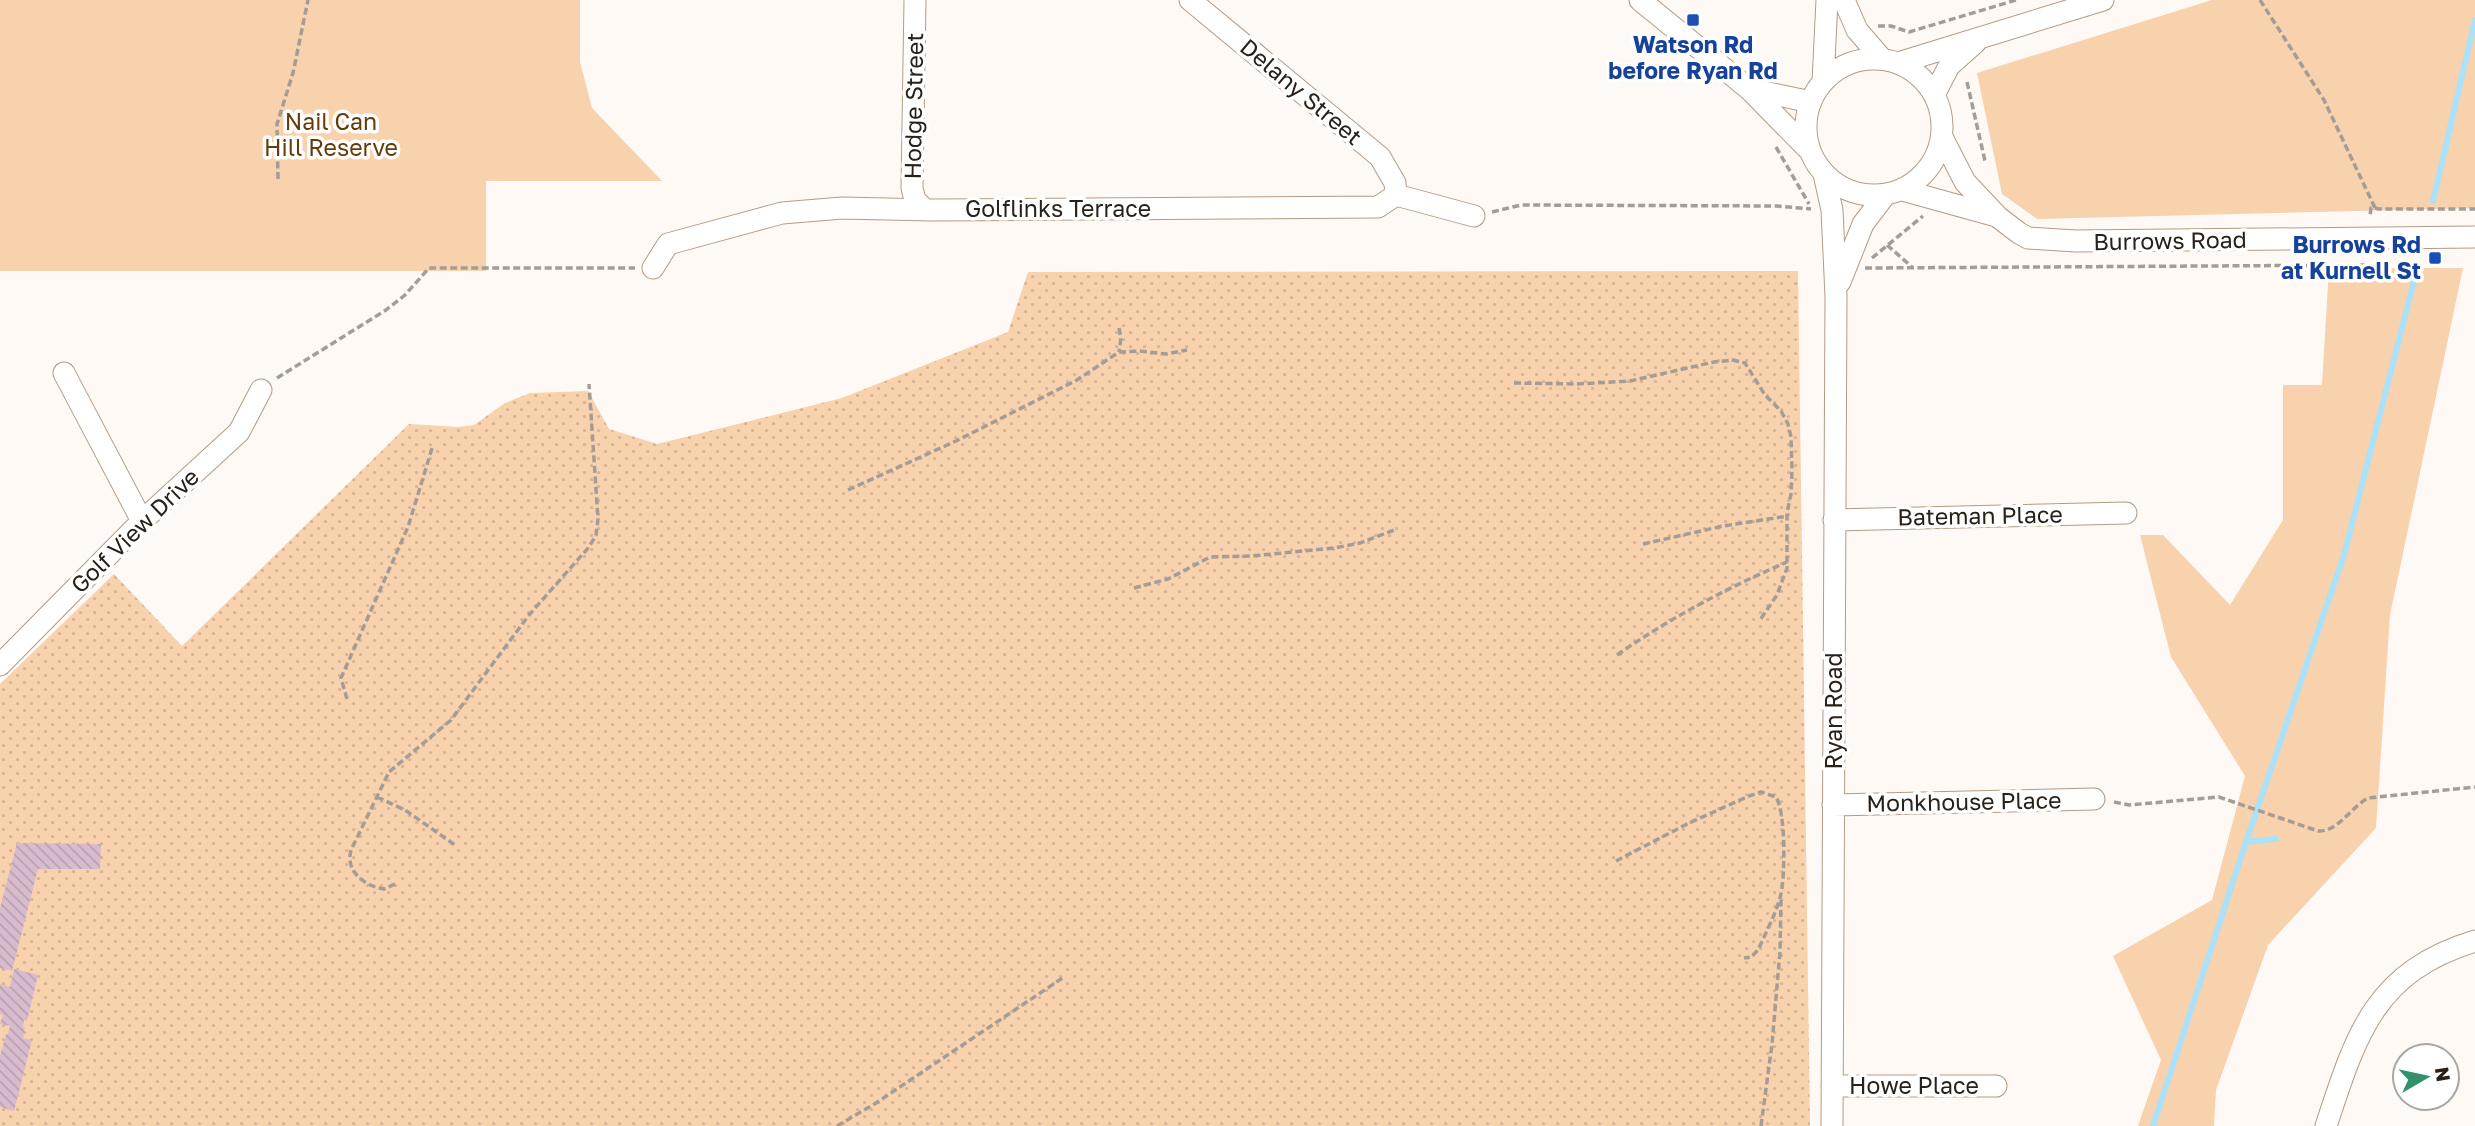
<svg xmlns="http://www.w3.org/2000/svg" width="2475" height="1126" viewBox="0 0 2475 1126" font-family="'Golos Text',sans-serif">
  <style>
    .grass { fill: url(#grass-dots) }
    .green { fill: #f8d1ad }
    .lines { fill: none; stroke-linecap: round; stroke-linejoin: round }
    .stream { stroke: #abe1f9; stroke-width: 6 }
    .building { fill: url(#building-back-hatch) }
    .minor-casing { stroke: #b29b86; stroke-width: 23 }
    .path { stroke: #a39d96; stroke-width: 3.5; stroke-dasharray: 7 3.5; stroke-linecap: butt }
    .minor { stroke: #fff; stroke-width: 21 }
    .transit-dot { fill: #1a4fb4; stroke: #fff; stroke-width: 2.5 }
    .labels { text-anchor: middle; stroke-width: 7; stroke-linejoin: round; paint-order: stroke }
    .transit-label { font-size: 23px; font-weight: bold; fill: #164399; stroke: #fff }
    .street-label { font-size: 23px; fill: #292018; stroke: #fff }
    .park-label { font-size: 23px; fill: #643b0a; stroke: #fff }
  </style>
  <defs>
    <pattern id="grass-dots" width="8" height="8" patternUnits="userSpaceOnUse" patternTransform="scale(1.75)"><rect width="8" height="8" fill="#f8d1ad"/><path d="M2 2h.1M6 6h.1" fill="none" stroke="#d5b394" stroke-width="1.8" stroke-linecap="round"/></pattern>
    <pattern id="building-back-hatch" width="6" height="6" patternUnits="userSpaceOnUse" patternTransform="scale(1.75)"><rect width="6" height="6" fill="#d8bcce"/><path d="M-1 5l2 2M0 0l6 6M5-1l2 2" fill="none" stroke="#b9a1b0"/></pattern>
  </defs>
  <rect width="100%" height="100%" fill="#fef9f4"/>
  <path class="grass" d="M1798 271 1810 1126H0V684L114 574 182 646 409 424 458 427 474 425 505 403 530 393 588 391 609 429 657 444 842 398 1008 332 1028 272Z"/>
  <path class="green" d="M0 0H580V62L592 108 662 181H486V271H0Z
    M2212 0H2475V208L2037 219 2002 194 1977 73Z
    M2329 268H2463L2390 615 2376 828 2268 945 2216 1090 2214 1126H2138L2161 1060 2113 956 2212 900 2245 776 2171 657 2140 535H2163L2230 605 2283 520V385H2322Z"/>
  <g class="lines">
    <path class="stream" d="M2433 201 2475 20
      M2246 842 2276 839
      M2153 1126 2246 842 2344 555 2416 273"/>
  </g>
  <path class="building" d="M17 843 101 844 100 869H38L12 971 0 968V908Z
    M14 969 38 975 27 1021 24 1020 23 1027 25 1028 23 1038 32 1040 14 1111 0 1107V1056L6 1034H8L10 1026 0 1024 3 1015 0 1014V984L10 987Z"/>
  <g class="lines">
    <defs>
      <path id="minor" d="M915 0 912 188 915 200 924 209
        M1190 0 1380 157 1395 183 1396 195
        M1640 0 1749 89 1810 151
        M1844 0 1857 30 1882 59
        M1806 127a68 68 0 1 1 136 0a68 68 0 1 1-136 0Z
        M1898 63 2103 0
        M1823 82 1827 0
        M1749 89 1811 102
        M1934 95 1949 66 1976 42
        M1942 137 1965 182 1998 217 2019 233 2028 238 2076 241 2475 237
        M1824 174 1832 210 1836 296 1832 1126
        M1902 190 1996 216
        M653 268 668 244 782 213 842 208 932 210 1378 207 1396 195 1474 216
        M1840 282 1863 224 1885 195
        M64 373 142 521
        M1834 520 2126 513
        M0 665 142 521 239 432 261 390
        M1833 805 2094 799
        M1832 1086H1996
        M2326 1126C2356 1035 2374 972 2475 941"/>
    </defs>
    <use href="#minor" class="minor-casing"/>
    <path class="path" d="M2260 0 2324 100 2375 208H2371L2370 216
      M1878 26H1891L1909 32 2016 0
      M1967 82 1985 161
      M1776 147 1809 204
      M278 179 277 124 293 73 308 0
      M2375 208 2379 209H2475
      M1492 212 1521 205 1777 206 1811 209
      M1887 245 1912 267
      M1872 258 1923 216
      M1865 268 2370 265
      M1119 328 1121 338 1119 352
      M277 378 386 310 405 295 429 268H635
      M1514 383 1577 384 1630 381 1714 362 1733 360 1745 363 1765 395 1781 411 1788 424 1791 437 1792 470 1791 494 1787 513V568L1777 595 1760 620
      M848 490 956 441 1077 380 1119 352 1139 351 1166 354 1187 350
      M1643 544 1723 526 1788 516
      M1134 588 1168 579 1210 557 1252 556 1334 548 1360 543 1397 529
      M1617 655C1670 618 1727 588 1787 562
      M347 699 341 678 408 527 433 445
      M377 797 405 810 455 845
      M2114 802 2129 805 2219 797 2318 831C2338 832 2350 808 2368 798L2475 787
      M1616 861 1689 823 1749 796 1761 792 1776 797C1786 813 1785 875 1781 894 1776 914 1766 932 1758 950L1751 957 1744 958
      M395 884 384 889C365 886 345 872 351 850L389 772 451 720 529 615 589 547 596 535 598 519 589 384
      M837 1126 876 1103 1064 977
      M1761 1126 1772 1044 1780 952 1781 900"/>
    <use href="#minor" class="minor"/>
  </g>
  <g class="transit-dot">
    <rect x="1686" y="13" width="14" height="14" rx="3.5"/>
    <rect x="2428" y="251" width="14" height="14" rx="3.5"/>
  </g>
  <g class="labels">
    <g class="transit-label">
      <text x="1693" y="53">Watson Rd<tspan x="1693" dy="26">before Ryan Rd</tspan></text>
      <text x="2421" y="253" text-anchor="end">Burrows Rd<tspan x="2421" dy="26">at Kurnell St</tspan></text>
    </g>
    <g class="street-label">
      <text transform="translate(1301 92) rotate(40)" y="8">Delany Street</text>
      <text transform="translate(914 106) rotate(-89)" y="8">Hodge Street</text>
      <text x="1058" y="217">Golflinks Terrace</text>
      <text transform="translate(2170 241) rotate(-1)" y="8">Burrows Road</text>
      <text transform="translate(1980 516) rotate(-1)" y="8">Bateman Place</text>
      <text transform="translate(135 531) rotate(-44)" y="8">Golf View Drive</text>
      <text transform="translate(1834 711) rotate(-90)" y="8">Ryan Road</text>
      <text transform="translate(1964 802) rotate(-1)" y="8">Monkhouse Place</text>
      <text x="1914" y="1094">Howe Place</text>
    </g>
    <g class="park-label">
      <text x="331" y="130">Nail Can<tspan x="331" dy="26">Hill Reserve</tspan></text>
    </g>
  </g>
  <g transform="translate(2426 1077) rotate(81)"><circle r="33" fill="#ffffff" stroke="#a9a6a3" stroke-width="2"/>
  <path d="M0-5L12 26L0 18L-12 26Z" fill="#339169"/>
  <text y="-10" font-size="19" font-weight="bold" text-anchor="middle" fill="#292018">N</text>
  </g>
</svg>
